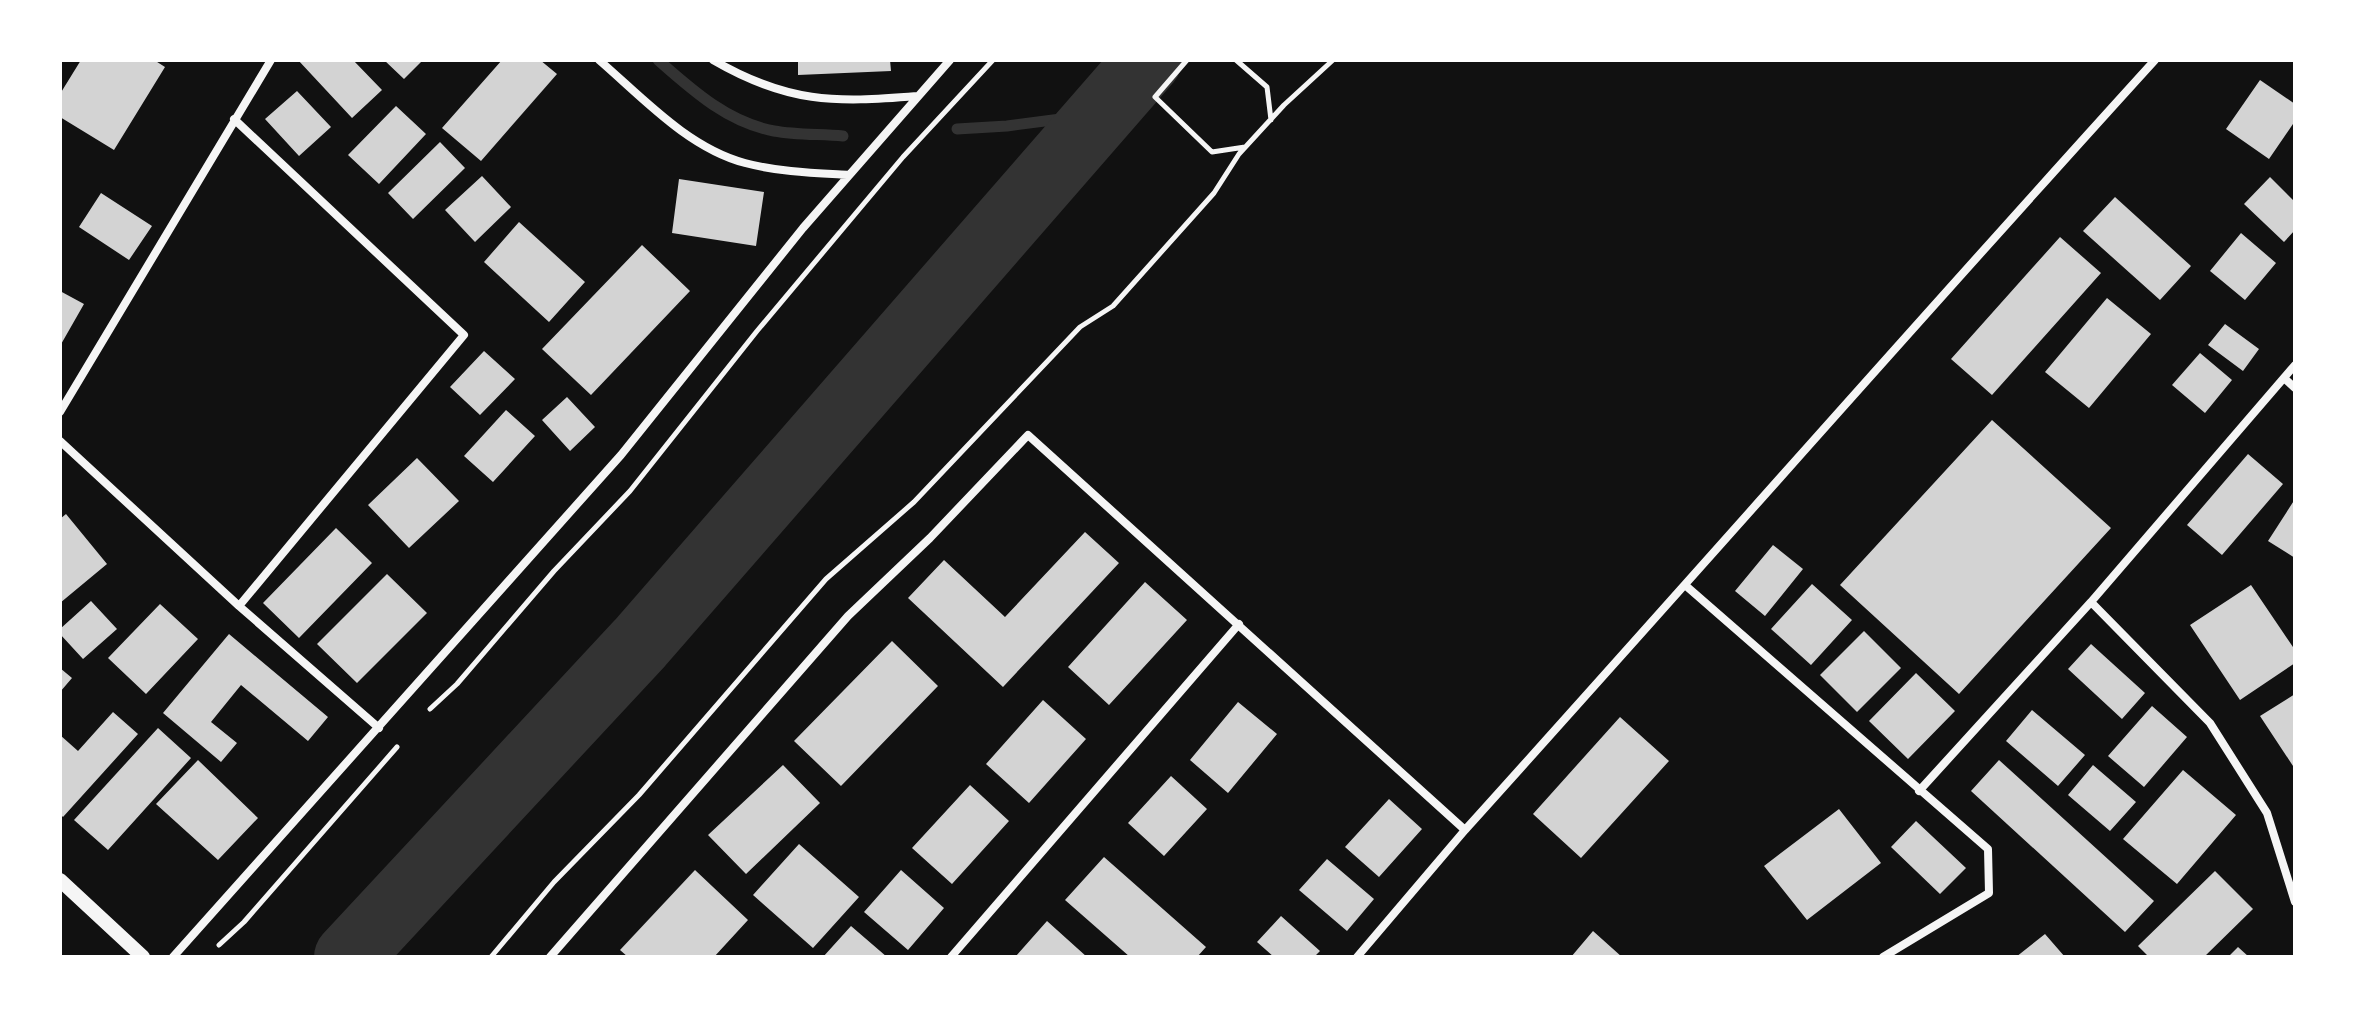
<svg xmlns="http://www.w3.org/2000/svg" width="2355" height="1017" viewBox="0 0 2355 1017" font-family="'Fira Sans Condensed',sans-serif">
  <style>
    .lines { fill: none; stroke-linecap: round; stroke-linejoin: round }
    .stream { stroke: #333; stroke-width: 11 }
    .river { stroke: #333; stroke-width: 68 }
    .building { fill: #d3d3d3 }
    .path { stroke: #f5f5f5; stroke-width: 5 }
    .minor { stroke: #f5f5f5; stroke-width: 8 }
    .tertiary { stroke: #f5f5f5; stroke-width: 14 }
  </style>
  <rect width="100%" height="100%" fill="#111"/>
  <g class="lines">
    <path class="stream" d="M658 60C692 90 727 122 774 131 796 135 820 134 843 136
      M957 129 1007 126 1099 114"/>
    <path class="river" d="M348 957 640 643 1148 60"/>
  </g>
  <path class="building" d="M81 60H154L165 67 114 150 60 117V94Z
    M298 60H353L382 90 352 118Z
    M384 60H423L404 79Z
    M502 60H540L557 74 481 161 442 128Z
    M798 60H890L891 71 798 75Z
    M2260 80 2295 104V121L2269 159 2226 129Z
    M297 91 331 127 299 156 265 119Z
    M396 106 426 134 379 184 348 155Z
    M440 142 465 168 413 219 388 193Z
    M482 176 511 207 475 242 445 210Z
    M2270 177 2295 202V230L2284 242 2244 204Z
    M679 179 764 192 756 246 672 233Z
    M101 193 152 226 129 260 79 227Z
    M2115 197 2191 266 2160 300 2083 231Z
    M519 222 585 282 549 322 484 262Z
    M2241 233 2276 263 2245 300 2210 271Z
    M2060 237 2101 273 1992 395 1951 359Z
    M642 245 690 291 591 395 542 349Z
    M60 291 84 304 60 346Z
    M2107 298 2151 334 2089 408 2045 372Z
    M2225 324 2259 349 2243 371 2208 345Z
    M484 351 515 379 480 415 450 387Z
    M2200 353 2232 380 2205 413 2172 385Z
    M567 397 595 427 570 451 542 420Z
    M506 410 535 436 493 482 464 456Z
    M1992 420 2111 528 1959 694 1840 585Z
    M2248 454 2283 484 2222 555 2187 525Z
    M417 458 459 501 409 548 368 505Z
    M2295 499V558L2268 541Z
    M66 514 107 564 60 603V519Z
    M336 528 372 563 299 638 263 603Z
    M1085 532 1119 563 1003 687 908 598 944 560 1005 617Z
    M1773 545 1803 569 1765 616 1735 591Z
    M387 574 427 613 357 683 317 644Z
    M1145 582 1187 620 1109 705 1068 667Z
    M1812 584 1852 620 1811 665 1771 629Z
    M2251 585 2295 650V663L2240 700 2190 625Z
    M91 601 117 629 83 659 60 634V629Z
    M160 604 198 639 146 694 108 658Z
    M1864 631 1901 668 1857 712 1820 675Z
    M229 634 328 717 308 741 241 685 211 722 237 743 221 762 163 713Z
    M892 641 938 686 841 786 794 741Z
    M2091 644 2145 693 2122 719 2068 669Z
    M60 668 72 678 60 692Z
    M1916 673 1955 711 1908 759 1869 721Z
    M2295 694V769L2260 716Z
    M1043 700 1086 739 1029 803 986 764Z
    M1238 702 1277 734 1228 793 1190 760Z
    M2152 706 2187 737 2144 787 2108 756Z
    M2032 710 2085 755 2058 786 2006 741Z
    M113 712 138 734 63 817 60 814V735L78 751Z
    M1620 717 1669 761 1581 858 1533 814Z
    M158 728 191 758 108 850 74 820Z
    M198 760 258 818 218 860 156 804Z
    M1999 760 2154 901 2125 932 1971 791Z
    M783 765 820 803 746 874 708 835Z
    M2093 765 2136 802 2110 831 2068 795Z
    M2183 770 2236 815 2177 884 2123 839Z
    M1171 776 1207 809 1164 856 1128 823Z
    M970 785 1009 821 952 884 912 848Z
    M1389 799 1422 829 1379 877 1345 847Z
    M1839 809 1881 863 1807 920 1764 866Z
    M1916 821 1966 868 1940 894 1891 847Z
    M799 844 859 897 813 948 753 895Z
    M1104 857 1206 947 1197 957H1130L1065 900Z
    M1327 859 1374 899 1347 931 1299 890Z
    M695 870 748 920 714 957H628L620 950Z
    M901 870 944 908 908 950 864 912Z
    M2215 871 2253 909 2204 957H2149L2138 946Z
    M1281 916 1320 951 1314 957H1274L1257 942Z
    M1047 921 1087 957H1015Z
    M851 926 887 957H823Z
    M1593 931 1622 957H1571Z
    M2045 934 2065 957H2016Z
    M2238 947 2249 957H2228Z"/>
  <g class="lines">
    <path class="path" d="M1187 60 1155 97 1212 152 1245 147
      M1236 60 1267 87 1271 120
      M430 709 457 684 554 571 630 491 757 331 903 157 993 60
      M219 945 244 922 397 747
      M491 957 554 882 639 795 826 579 914 502 1080 327 1113 306 1214 193 1239 154 1284 105 1333 60"/>
    <path class="minor" d="M599 60C642 97 688 148 745 163 779 172 814 173 849 175
      M713 60C787 103 834 103 917 96
      M234 119 464 335 239 606
      M2284 378 2295 388
      M60 412 271 60
      M60 441 239 606 379 728
      M1685 585 1988 849 1989 893 1883 957
      M2091 602 2210 723 2267 813 2295 902
      M1919 791 2091 602 2295 365
      M173 957 621 455 803 228 950 60
      M550 957 848 616 930 538 1028 435 1465 830C1696 574 1923 315 2155 60
      M951 957 1239 624
      M1357 957 1465 830"/>
    <path class="tertiary" d="M60 880 143 957"/>
  </g>
  <rect width="2355" height="1017" fill="none" stroke="#ffffff" stroke-width="124"/>
</svg>
